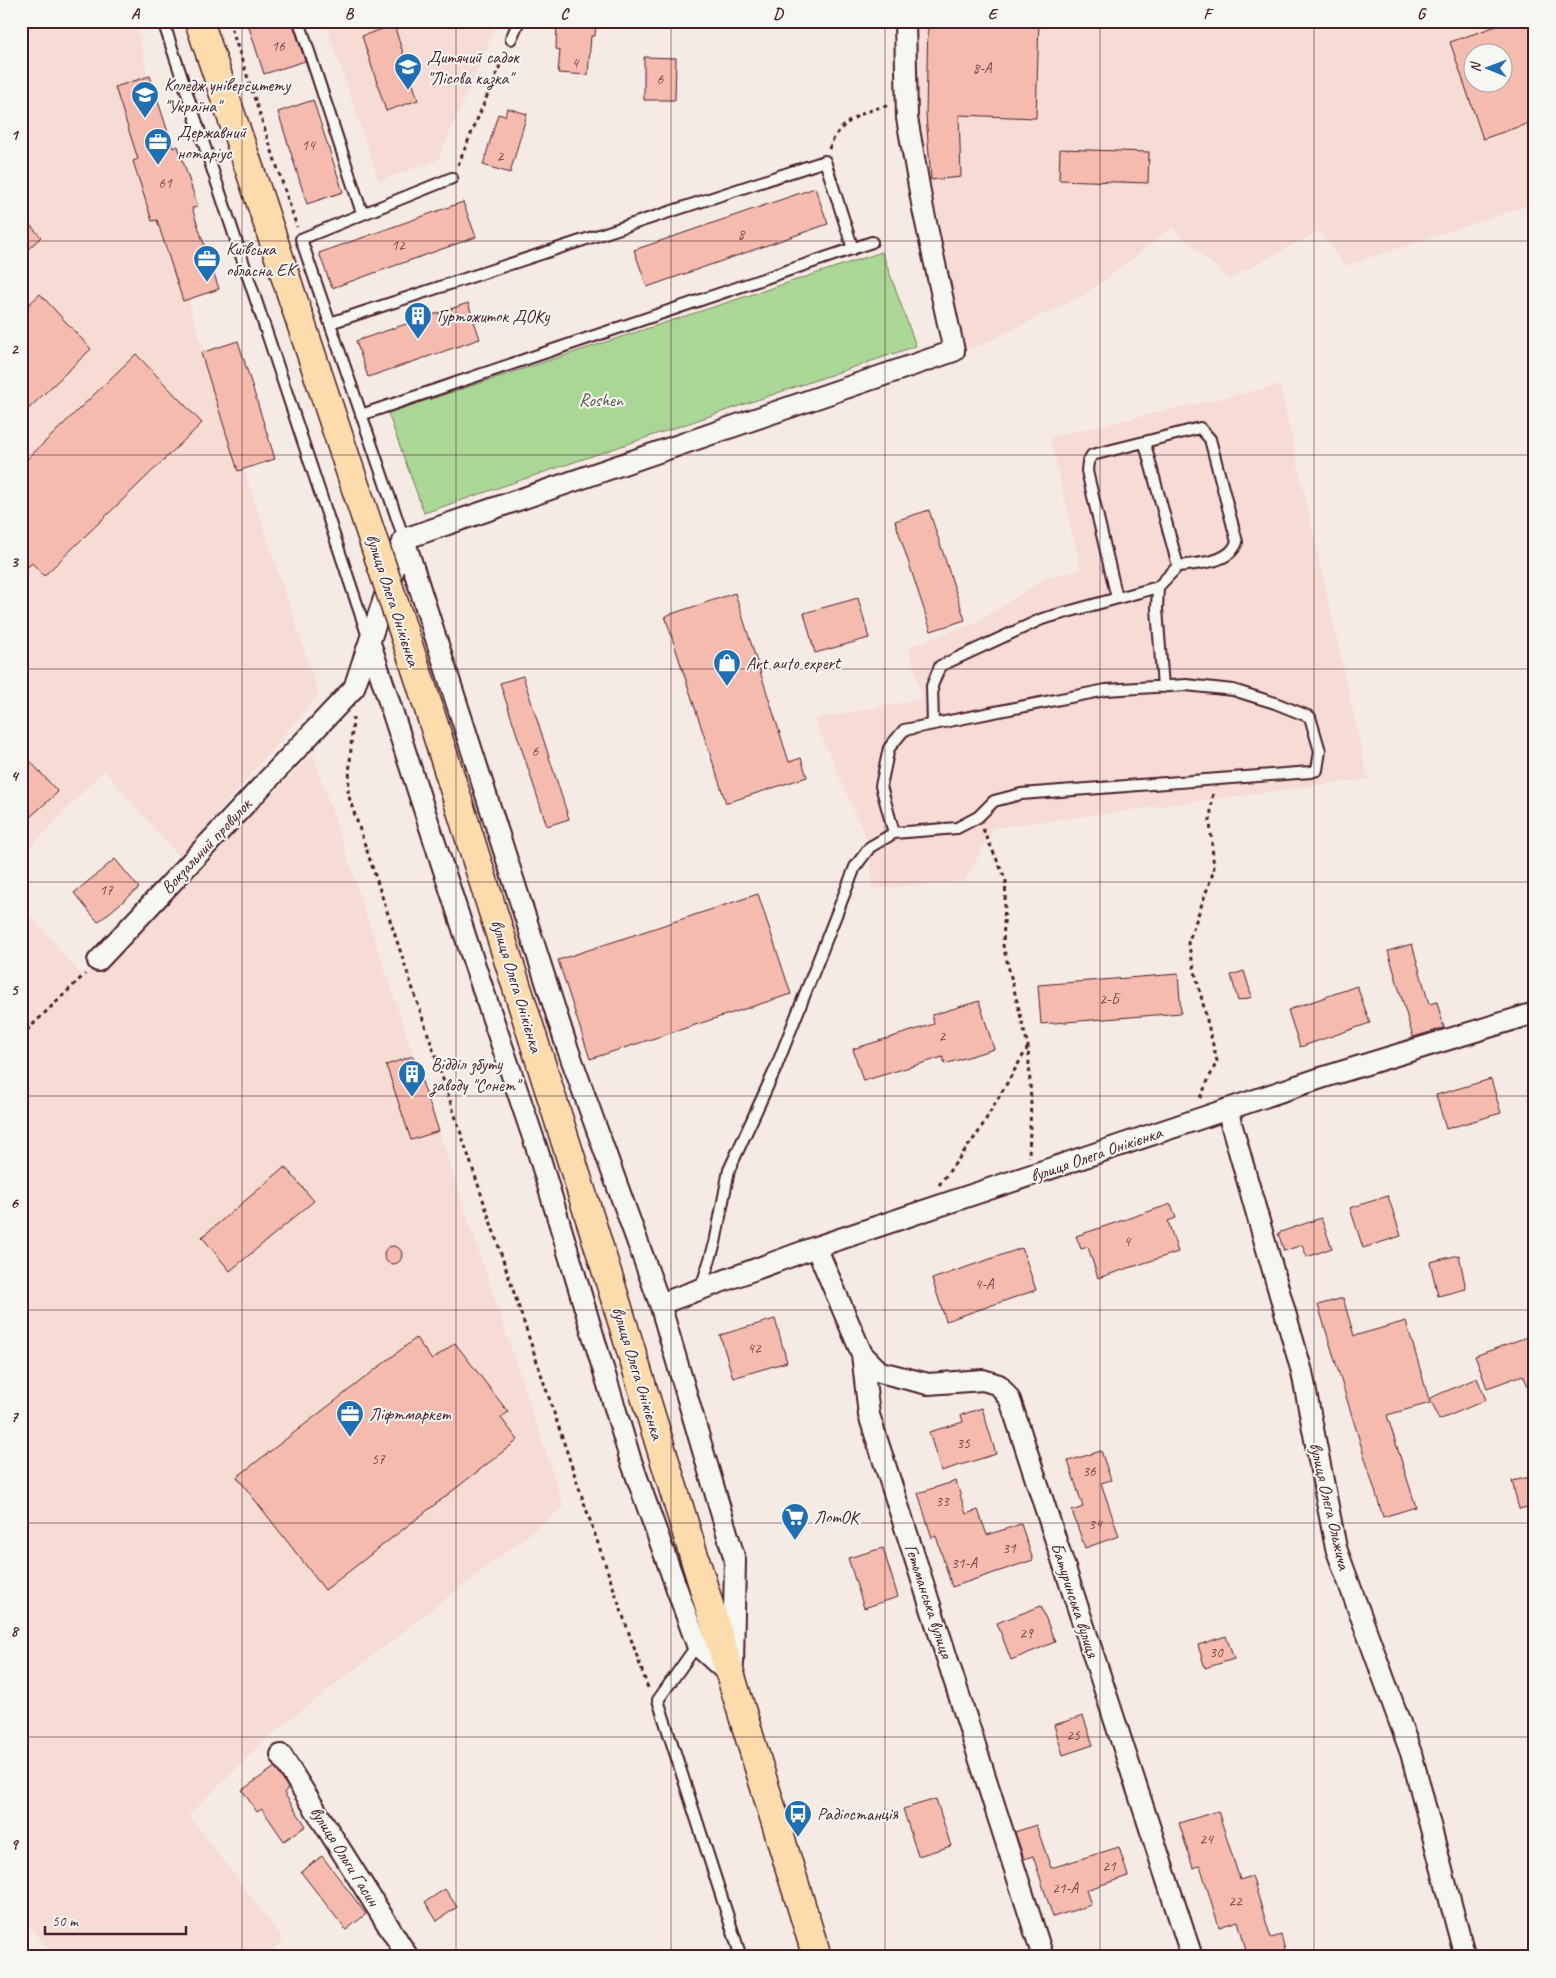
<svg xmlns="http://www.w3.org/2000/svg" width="1556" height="1978" viewBox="0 0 1556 1978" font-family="Caveat,sans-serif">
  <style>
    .built { fill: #f6dcd4; fill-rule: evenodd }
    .green { fill: #abd796; stroke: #7a7b60 }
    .building { fill: #f5bbae; stroke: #4a1f2b; fill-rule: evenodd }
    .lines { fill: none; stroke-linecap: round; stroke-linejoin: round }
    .service-casing { stroke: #4a1f2b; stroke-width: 14 }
    .minor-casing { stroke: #4a1f2b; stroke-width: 24 }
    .primary-casing { stroke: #4a1f2b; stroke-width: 31 }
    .path { stroke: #4a1f2b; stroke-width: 3; stroke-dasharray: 4 4; stroke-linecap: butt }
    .service { stroke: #f6f6f2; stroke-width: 10 }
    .minor { stroke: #f6f6f2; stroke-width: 20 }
    .primary { stroke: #fcdcac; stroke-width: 28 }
    .primary-bridge-casing { stroke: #4a1f2b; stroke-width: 31; stroke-linecap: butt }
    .primary-bridge { stroke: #fcdcac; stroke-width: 28 }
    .grid { fill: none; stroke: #4a1f2b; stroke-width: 1; stroke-opacity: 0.55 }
    .labels { text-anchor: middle; stroke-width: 4; stroke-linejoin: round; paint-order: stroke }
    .number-label { font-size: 15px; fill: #75464c }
    .poi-label { font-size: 18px; fill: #4a1f2b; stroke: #f6f6f2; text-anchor: start }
    .park-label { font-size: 18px; fill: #624d46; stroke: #f6f6f2 }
    .street-label { font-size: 18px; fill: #4a1f2b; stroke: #f6f6f2 }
    .neatline { fill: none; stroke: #4a1f2b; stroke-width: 2 }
    .grid-label { font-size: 16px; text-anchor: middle; font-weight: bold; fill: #4a1f2b }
  </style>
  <rect width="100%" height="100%" fill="#f6eae4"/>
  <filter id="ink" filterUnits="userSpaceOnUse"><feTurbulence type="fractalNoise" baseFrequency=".02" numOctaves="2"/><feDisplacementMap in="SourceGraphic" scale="10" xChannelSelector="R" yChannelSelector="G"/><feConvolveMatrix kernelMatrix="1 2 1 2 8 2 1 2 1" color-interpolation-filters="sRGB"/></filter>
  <g filter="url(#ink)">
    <path class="built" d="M21 21H134L142 47 192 314 319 694 180 858 104 770 21 857Z
      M325 21H498L438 160 379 181Z
      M905 21H1535V203L1345 266 1319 231 1229 279 1172 228 1087 293 981 345 954 351 923 209ZM1474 52H1504V82H1474Z
      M1280 385 1368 779 993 828 965 881 872 889 870 847 814 719 922 699 909 647 978 622 1045 578 1081 570 1050 437Z
      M313 754 564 1507 269 1736 189 1815 283 1939 267 1957H54L21 1914V905L83 977Z"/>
    <path class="green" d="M882 252 916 346 424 513 388 413Z"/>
    <path class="building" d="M247 21H292L305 61 264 74Z
      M557 21H596L595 36H591L588 75 558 73 560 50 556 49Z
      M928 21H1039L1036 118 959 115 961 177 931 180 926 115Z
      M1511 21H1535V121L1483 139 1450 42ZM1474 52H1504V82H1474Z
      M394 25 418 100 386 111 362 36Z
      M644 57 676 58 675 100H644Z
      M150 76 173 148 178 146 198 207 192 208 219 289 183 301 157 220 152 221 133 161 138 159 115 87Z
      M313 100 343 192 307 204 278 112Z
      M507 108 527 114 510 173 483 165 498 114 505 116Z
      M1060 149 1149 152 1148 183 1059 180Z
      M815 188 828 224 647 287 634 250Z
      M463 202 476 237 332 288 319 253Z
      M21 215 41 237 21 256Z
      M40 294 91 349 21 416V312Z
      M468 303 480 339 368 377 356 341Z
      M238 341 275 459 238 471 201 353Z
      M136 354 202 423 44 576 32 563 21 573V465Z
      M929 510 965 620 931 631 895 521Z
      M735 593 789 762 801 758 807 777 726 803 665 616Z
      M858 598 869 638 815 653 804 613Z
      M523 676 569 819 547 826 500 683Z
      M21 751 58 792 21 825Z
      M115 859 139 888 98 922 74 893Z
      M758 894 791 994 590 1059 558 960Z
      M1412 944 1429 1004 1437 1002 1444 1028 1413 1037 1388 951Z
      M1244 971 1252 997 1238 1001 1231 975Z
      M1178 974 1181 1013 1041 1024 1038 985Z
      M1357 986 1370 1023 1300 1047 1288 1010Z
      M979 1001 994 1049 945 1064 943 1057 863 1081 853 1049 934 1024 932 1015Z
      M413 1056 439 1131 411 1140 386 1065Z
      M1491 1079 1501 1113 1446 1129 1436 1095Z
      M285 1167 314 1201 230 1271 202 1237Z
      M1388 1196 1401 1236 1363 1248 1350 1208Z
      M1171 1204 1176 1218 1168 1221 1178 1252 1098 1278 1088 1247 1081 1249 1076 1236Z
      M1321 1218 1332 1248 1307 1257 1302 1245 1284 1251 1278 1233Z
      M384 1255a9 9 0 1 1 18 0a9 9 0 1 1-18 0Z
      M1022 1248 1036 1290 946 1321 932 1279Z
      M1459 1255 1466 1289 1438 1296 1430 1262Z
      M1343 1298 1354 1336 1406 1321 1430 1403 1387 1415 1416 1507 1383 1517 1318 1305Z
      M775 1319 787 1362 733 1378 720 1335Z
      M1535 1334V1402L1523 1375 1487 1388 1475 1356Z
      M416 1338 432 1360 455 1343 508 1412 501 1418 518 1440 325 1590 237 1477Z
      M1477 1378 1486 1400 1439 1420 1430 1398Z
      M982 1408 996 1454 941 1471 929 1432 963 1422 961 1415Z
      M1101 1451 1111 1480 1101 1483 1119 1536 1085 1548 1072 1511 1083 1507 1068 1461Z
      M1535 1476V1505L1519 1509 1512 1481Z
      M956 1481 966 1514 978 1510 987 1535 1021 1524 1033 1560 952 1587 936 1536 932 1538 918 1493Z
      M883 1548 898 1597 864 1608 848 1558Z
      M1041 1606 1055 1642 1011 1660 997 1623Z
      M1226 1636 1234 1659 1205 1668 1198 1645Z
      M1083 1716 1093 1745 1063 1755 1054 1725Z
      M275 1767 288 1788 284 1793 306 1826 284 1841 262 1809 257 1812 242 1790Z
      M936 1799 951 1846 918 1856 903 1809Z
      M1218 1811 1240 1880 1252 1876 1271 1938 1281 1935 1287 1957H1248L1238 1921 1219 1927 1200 1865 1193 1868 1179 1823Z
      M1036 1825 1051 1868 1119 1847 1128 1876 1086 1890 1091 1905 1053 1917 1033 1856 1024 1859 1015 1832Z
      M322 1856 366 1914 346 1930 301 1872Z
      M445 1889 457 1907 437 1921 425 1902Z"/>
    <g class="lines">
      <defs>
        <path id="service" d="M163 21 368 637
          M299 21 362 213
          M511 39 519 21
          M330 323 825 161 853 249
          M361 415 872 242
          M1145 444 1178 566 1158 587 1157 609 1163 687
          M404 539 301 239 452 178
          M1117 598 1087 471 1088 462 1092 455 1200 428 1210 439 1237 542C1229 564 1198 563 1178 566
          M933 724 932 686 940 666 1042 619 1158 587
          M701 1288 715 1243 729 1170 775 1070 855 867 870 847 894 833 881 786 889 748 904 730 1106 690 1186 685 1233 690 1275 703 1310 717 1320 751 1317 770 1311 772 1021 794 994 801 978 817 957 828 894 833
          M697 1645 658 1700 741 1957"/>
        <path id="minor" d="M404 539 566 1044 660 1304 706 1461 735 1560 733 1664
          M404 539 954 351 923 209 907 118 905 21
          M370 643 475 966 538 1152 630 1458 697 1645 730 1675
          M98 961 354 688 404 539
          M1227 1109 1302 1372 1336 1548 1411 1753 1465 1957
          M816 1247 862 1354 869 1415 1043 1957
          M660 1304 816 1247 1321 1078 1535 1013
          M862 1354 880 1372 928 1384 983 1380 999 1385 1010 1400 1192 1957
          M281 1755 408 1957"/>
        <path id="primary" d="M199 21 257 191
          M610 1282 817 1957"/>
      </defs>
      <use href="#service" class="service-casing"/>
      <use href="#minor" class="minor-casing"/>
      <use href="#primary" class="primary-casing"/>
      <path class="path" d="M229 21 297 227
        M829 149C839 121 863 111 890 105
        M458 165 506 51
        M353 717 348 794 582 1497 649 1691
        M983 829 1006 880 1003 945 1028 1046 1031 1101 1029 1157
        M21 1036 85 974
        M1200 1098 1217 1061 1188 943 1214 870 1210 821 1213 791
        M939 1185 978 1133 1028 1047"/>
      <use href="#service" class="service"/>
      <use href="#minor" class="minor"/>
      <use href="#primary" class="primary"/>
      <defs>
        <path id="primary-bridge" d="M257 191 421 684 610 1282"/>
      </defs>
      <use href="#primary-bridge" class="primary-bridge-casing"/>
      <use href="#primary-bridge" class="primary-bridge"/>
    </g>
  </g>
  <path class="grid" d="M242 21V1957M456 21V1957M671 21V1957M885 21V1957M1100 21V1957M1314 21V1957M21 241H1535M21 455H1535M21 669H1535M21 882H1535M21 1096H1535M21 1310H1535M21 1523H1535M21 1737H1535"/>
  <defs>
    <symbol id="school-pin" viewBox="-11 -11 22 30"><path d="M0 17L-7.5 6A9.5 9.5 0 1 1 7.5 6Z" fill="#1f6fb2" stroke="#f6f6f2"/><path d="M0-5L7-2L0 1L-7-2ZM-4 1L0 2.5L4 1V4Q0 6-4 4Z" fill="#fff"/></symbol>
    <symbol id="university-pin" viewBox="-11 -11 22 30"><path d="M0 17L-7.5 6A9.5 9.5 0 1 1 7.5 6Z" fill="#1f6fb2" stroke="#f6f6f2"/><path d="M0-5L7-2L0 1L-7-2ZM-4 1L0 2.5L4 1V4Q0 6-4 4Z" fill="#fff"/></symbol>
    <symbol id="office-pin" viewBox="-11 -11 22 30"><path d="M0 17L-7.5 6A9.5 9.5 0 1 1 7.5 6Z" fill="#1f6fb2" stroke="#f6f6f2"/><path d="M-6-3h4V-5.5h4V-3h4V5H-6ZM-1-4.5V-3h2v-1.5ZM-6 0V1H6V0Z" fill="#fff"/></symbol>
    <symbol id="building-pin" viewBox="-11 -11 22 30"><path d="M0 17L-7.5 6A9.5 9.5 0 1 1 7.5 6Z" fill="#1f6fb2" stroke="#f6f6f2"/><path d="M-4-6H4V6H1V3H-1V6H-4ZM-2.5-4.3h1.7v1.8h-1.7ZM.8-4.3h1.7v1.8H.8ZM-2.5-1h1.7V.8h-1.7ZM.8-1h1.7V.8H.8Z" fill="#fff"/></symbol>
    <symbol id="shop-pin" viewBox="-11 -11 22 30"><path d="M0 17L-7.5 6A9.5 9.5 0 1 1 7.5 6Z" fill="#1f6fb2" stroke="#f6f6f2"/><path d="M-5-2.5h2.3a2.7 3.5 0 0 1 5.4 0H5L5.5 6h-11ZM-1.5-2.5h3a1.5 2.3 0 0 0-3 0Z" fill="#fff"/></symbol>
    <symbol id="supermarket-pin" viewBox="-11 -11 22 30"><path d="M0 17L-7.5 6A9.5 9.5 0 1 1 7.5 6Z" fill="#1f6fb2" stroke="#f6f6f2"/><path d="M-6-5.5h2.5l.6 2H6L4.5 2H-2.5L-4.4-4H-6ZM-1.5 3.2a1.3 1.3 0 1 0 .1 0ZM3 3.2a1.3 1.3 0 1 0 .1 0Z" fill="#fff"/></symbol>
    <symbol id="bus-pin" viewBox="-11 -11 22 30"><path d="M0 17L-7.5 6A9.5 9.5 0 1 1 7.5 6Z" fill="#1f6fb2" stroke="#f6f6f2"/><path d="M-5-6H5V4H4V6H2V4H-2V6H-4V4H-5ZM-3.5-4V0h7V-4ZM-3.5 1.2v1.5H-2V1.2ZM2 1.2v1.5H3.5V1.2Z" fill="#fff"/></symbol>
  </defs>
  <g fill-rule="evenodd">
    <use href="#school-pin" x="392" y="51" width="32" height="43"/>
    <use href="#university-pin" x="129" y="79" width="32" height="43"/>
    <use href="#office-pin" x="142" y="126" width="32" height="43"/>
    <use href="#office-pin" x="191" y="243" width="32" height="43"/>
    <use href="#building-pin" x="402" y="300" width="32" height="43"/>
    <use href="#shop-pin" x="711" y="647" width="32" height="43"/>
    <use href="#building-pin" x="396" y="1058" width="32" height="43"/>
    <use href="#office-pin" x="334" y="1398" width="32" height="43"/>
    <use href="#supermarket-pin" x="779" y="1501" width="32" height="43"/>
    <use href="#bus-pin" x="782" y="1798" width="32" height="43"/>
  </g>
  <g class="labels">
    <g class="number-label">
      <text x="278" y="51">16</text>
      <text x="575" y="68">4</text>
      <text x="982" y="73">8-А</text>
      <text x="660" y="84">6</text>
      <text x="308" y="150">14</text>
      <text x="500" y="161">2</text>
      <text x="165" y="188">61</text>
      <text x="741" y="239">8</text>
      <text x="398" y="250">12</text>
      <text x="535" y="756">6</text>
      <text x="106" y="895">17</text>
      <text x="1109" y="1004">2-Б</text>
      <text x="942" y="1041">2</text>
      <text x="1127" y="1246">4</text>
      <text x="984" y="1289">4-А</text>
      <text x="754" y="1353">42</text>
      <text x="963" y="1448">35</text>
      <text x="378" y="1464">57</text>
      <text x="1089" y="1476">36</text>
      <text x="942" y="1506">33</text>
      <text x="1095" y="1529">34</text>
      <text x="1009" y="1553">31</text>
      <text x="964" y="1568">31-А</text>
      <text x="1026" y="1638">29</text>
      <text x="1216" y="1657">30</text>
      <text x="1073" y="1740">25</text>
      <text x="1206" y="1844">24</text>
      <text x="1109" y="1871">21</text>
      <text x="1065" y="1893">21-А</text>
      <text x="1235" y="1906">22</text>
    </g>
    <g class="poi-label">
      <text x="427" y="63">Дитячий садок<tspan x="427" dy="21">"Лісова казка"</tspan></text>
      <text x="164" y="91">Коледж університету<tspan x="164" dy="21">"Україна"</tspan></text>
      <text x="177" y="138">Державний<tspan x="177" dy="21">нотаріус</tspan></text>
      <text x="226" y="255">Київська<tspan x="226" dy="21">обласна ЕК</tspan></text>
      <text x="437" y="322">Гуртожиток ДОКу</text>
      <text x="746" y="669">Art auto expert</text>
      <text x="431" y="1070">Відділ збуту<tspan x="431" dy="21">заводу "Сонет"</tspan></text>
      <text x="369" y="1420">Ліфтмаркет</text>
      <text x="814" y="1523">ЛотОК</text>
      <text x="817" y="1820">Радіостанція</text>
    </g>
    <g class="park-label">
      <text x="601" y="406">Roshen</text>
    </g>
    <g class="street-label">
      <text transform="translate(393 600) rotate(72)" y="6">вулиця Олега Онікієнка</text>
      <text transform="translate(206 846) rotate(-47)" y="6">Вокзальний провулок</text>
      <text transform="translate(517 986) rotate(73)" y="6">вулиця Олега Онікієнка</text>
      <text transform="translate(1096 1154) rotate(-19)" y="6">вулиця Олега Онікієнка</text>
      <text transform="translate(638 1373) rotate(73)" y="6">вулиця Олега Онікієнка</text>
      <text transform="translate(1330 1506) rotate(77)" y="6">вулиця Олега Ольжича</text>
      <text transform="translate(1075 1600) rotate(72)" y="6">Батуринська вулиця</text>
      <text transform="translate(929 1601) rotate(72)" y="6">Гетьманська вулиця</text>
      <text transform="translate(345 1856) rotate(58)" y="6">вулиця Ольги Гасин</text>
    </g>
  </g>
  <rect width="1556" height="1978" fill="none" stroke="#f6f6f2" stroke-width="55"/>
  <g transform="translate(1488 68) rotate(271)"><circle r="24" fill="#f6f6f2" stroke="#b1a0a2"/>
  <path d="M0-4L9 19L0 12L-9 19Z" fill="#1f6fb2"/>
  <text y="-8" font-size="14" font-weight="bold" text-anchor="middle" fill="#4a1f2b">N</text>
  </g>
  <path d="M45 1926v8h141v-8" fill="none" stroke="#4a1f2b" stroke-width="2.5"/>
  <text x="52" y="1926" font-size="15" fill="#4a1f2b" stroke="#f6f6f2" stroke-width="4" paint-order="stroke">50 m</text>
  <rect x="28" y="28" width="1500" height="1922" class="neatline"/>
  <g class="grid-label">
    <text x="135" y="19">A</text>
    <text x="349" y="19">B</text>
    <text x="564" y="19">C</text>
    <text x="778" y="19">D</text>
    <text x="992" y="19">E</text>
    <text x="1207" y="19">F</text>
    <text x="1421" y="19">G</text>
    <text x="14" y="140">1</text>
    <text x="14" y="354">2</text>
    <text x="14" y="567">3</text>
    <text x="14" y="781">4</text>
    <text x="14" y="995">5</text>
    <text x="14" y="1208">6</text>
    <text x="14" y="1422">7</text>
    <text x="14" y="1636">8</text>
    <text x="14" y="1849">9</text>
  </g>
</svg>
